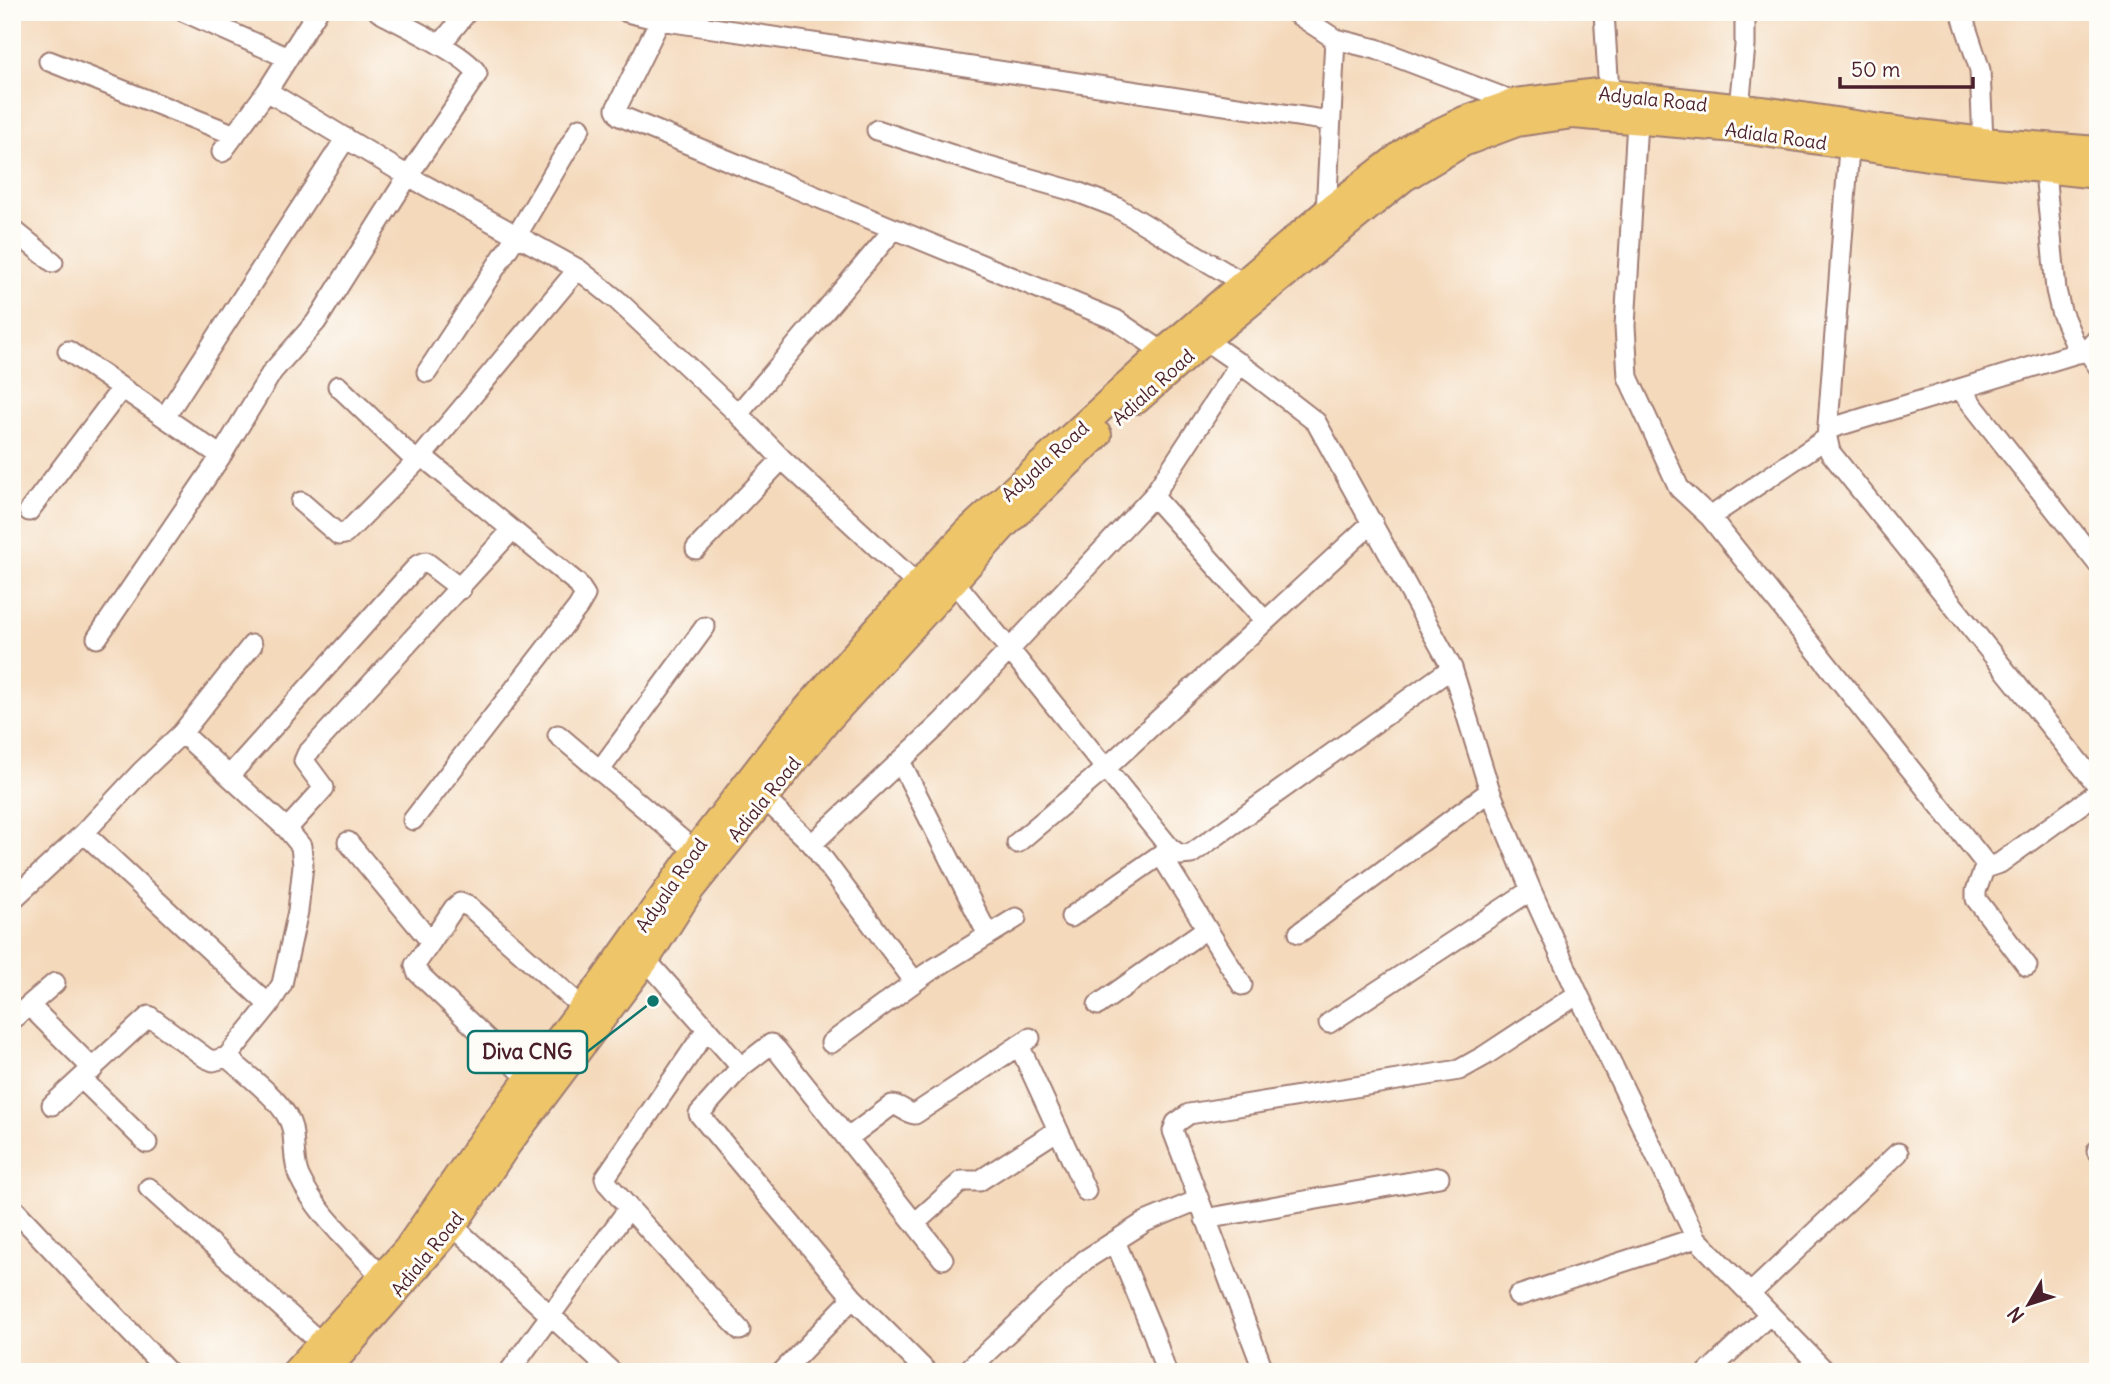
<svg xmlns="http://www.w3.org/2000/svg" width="2110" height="1384" viewBox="0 0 2110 1384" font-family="Delius,sans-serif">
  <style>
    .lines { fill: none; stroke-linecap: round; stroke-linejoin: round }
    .minor-casing { stroke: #9f7c73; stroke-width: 23 }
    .major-casing { stroke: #9f7c73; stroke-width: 30 }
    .minor { stroke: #fff; stroke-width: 19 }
    .major { stroke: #eec569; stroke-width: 26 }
    .labels { text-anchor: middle; stroke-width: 6; stroke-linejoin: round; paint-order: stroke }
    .street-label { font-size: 19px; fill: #4a1f2b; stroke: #fdfcf7 }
    .leader { fill: none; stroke: #0f766e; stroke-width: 2.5 }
    .callout-dot { fill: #0f766e; stroke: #fdfcf7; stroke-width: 2.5 }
    .callout { fill: #fdfcf7; stroke: #0f766e; stroke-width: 2.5 }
    .callout-label { font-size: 21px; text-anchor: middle; font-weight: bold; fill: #4a1f2b }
  </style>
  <rect width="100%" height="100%" fill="#fdfcf7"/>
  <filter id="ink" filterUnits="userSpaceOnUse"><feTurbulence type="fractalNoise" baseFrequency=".0143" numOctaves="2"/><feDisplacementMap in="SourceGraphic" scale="14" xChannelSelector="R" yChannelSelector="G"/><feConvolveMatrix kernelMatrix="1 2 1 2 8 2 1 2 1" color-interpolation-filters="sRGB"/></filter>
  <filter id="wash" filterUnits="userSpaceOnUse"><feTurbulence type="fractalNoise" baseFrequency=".00686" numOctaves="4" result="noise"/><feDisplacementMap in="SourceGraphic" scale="28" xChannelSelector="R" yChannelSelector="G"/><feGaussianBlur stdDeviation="1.57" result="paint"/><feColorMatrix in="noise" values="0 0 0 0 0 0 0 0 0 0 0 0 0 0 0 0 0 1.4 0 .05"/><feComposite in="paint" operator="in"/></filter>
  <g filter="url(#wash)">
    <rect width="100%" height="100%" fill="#f4d9bb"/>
  </g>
  <g filter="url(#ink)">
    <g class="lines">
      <defs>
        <path id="minor" d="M185 12 288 58
          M627 12 660 20 1330 121
          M1294 12 1335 39 1376 49 1515 102
          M1604 12 1609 93
          M1961 12 1980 70 1983 141
          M660 20 616 109 620 116 1116 320 1163 352
          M440 45 467 12
          M49 61 235 135
          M267 91 408 176 578 269 617 300 738 414 782 459 918 585
          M1636 108 1637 121 1625 326 1628 377 1679 488 1710 517 1986 864 1991 866 2000 863 2098 792
          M1739 108 1745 46V12
          M877 130 982 165 1077 192 1116 207 1243 283
          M1850 135 1827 438 1830 452 2098 786
          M222 152 267 91 317 12
          M2045 171 2056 290 2061 311 2079 353
          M1326 212 1335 39
          M12 229 53 262
          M1205 340 1254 374 1316 422 1452 668 1490 791 1531 890 1578 994 1696 1238 1826 1372
          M2087 350 2098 366
          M68 351 221 456
          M427 372 517 235 580 128
          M338 386 416 461
          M1960 389 2098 564
          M738 414 894 229
          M165 417 346 138
          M1828 429 2087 350 2098 338
          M1153 496 1265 621
          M301 502 339 535 345 534 422 456 578 269
          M29 511 122 388
          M1710 517 1827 438
          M696 549 782 459
          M954 581 1170 848 1180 855 1191 854 1452 668
          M97 638 221 456 272 372 316 322 408 176 477 74C470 56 399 23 379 12
          M558 735 695 851
          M900 761 988 935
          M600 770 705 627
          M230 775 418 565 426 562 461 589
          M765 799 812 844 915 982
          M413 820 578 607 585 595 577 583 422 456
          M287 829 324 788 304 761 307 754 512 530
          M84 833 269 1005
          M348 842 431 942 415 965 417 972 529 1079
          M1017 843 1106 768 1373 522
          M812 844 941 723 1153 496 1240 363
          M1161 855 1242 985
          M1986 864 1976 891V899L2027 966
          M12 900 84 833 141 772 182 733 252 645
          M1071 917 1170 848
          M1299 933 1490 791
          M431 942 454 908 460 903 470 907 583 1008
          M646 960 741 1067
          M29 1005 93 1069
          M1098 1005 1206 929
          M12 1020 55 983
          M1329 1023 1531 890
          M707 1029 605 1178 607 1183 629 1208 740 1330
          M831 1043 927 973 1016 918
          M1019 1045 1086 1191
          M227 1057C246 1075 286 1102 292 1128 295 1143 293 1162 299 1176 317 1215 353 1245 382 1277
          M82 1079 147 1143
          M52 1105 149 1016 206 1058 213 1061 227 1057 269 1005 282 984 298 911 303 865 301 846 287 829 182 733
          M848 1138 892 1105C901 1105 905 1113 915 1114L1030 1038
          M2097 1151H2098
          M149 1188 322 1344
          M12 1207 168 1372
          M1205 1219 1439 1177
          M915 1223 962 1181H979L1058 1130
          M453 1226 612 1372
          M1115 1241 1154 1335 1166 1372
          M1750 1294 1898 1153
          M1518 1296 1696 1238
          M509 1372 629 1208
          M782 1372 853 1298
          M927 1372 853 1298 699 1114 741 1067 771 1044 777 1050 943 1259
          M966 1372 1085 1260 1145 1222 1198 1200
          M1264 1372 1173 1131 1176 1123 1189 1114 1459 1070 1484 1056 1578 994
          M1708 1372 1770 1314"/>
        <path id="major" d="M1137 400 1205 340 1404 178 1463 143 1517 123 1573 115 1736 129 1935 158 2098 175
          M295 1372 407 1249 488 1132 605 978 703 840 787 731 880 625 968 531 1163 352 1326 212 1416 143 1464 120 1515 102 1598 92 1770 111 1888 129 1983 141 2098 150
          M325 1372 453 1226 508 1144 646 960 691 889 827 721 1004 526 1098 435"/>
      </defs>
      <use href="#minor" class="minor-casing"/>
      <use href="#major" class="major-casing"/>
      <use href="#minor" class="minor"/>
      <use href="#major" class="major"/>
    </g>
  </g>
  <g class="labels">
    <g class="street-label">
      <text transform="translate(1653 99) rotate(6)" y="7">Adyala Road</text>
      <text transform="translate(1776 136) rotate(8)" y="7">Adiala Road</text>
      <text transform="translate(1153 387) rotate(-42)" y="7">Adiala Road</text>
      <text transform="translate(1045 461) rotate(-42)" y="7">Adyala Road</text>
      <text transform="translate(764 799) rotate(-51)" y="7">Adiala Road</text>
      <text transform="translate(671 885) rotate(-55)" y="7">Adyala Road</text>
      <text transform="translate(427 1254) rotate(-51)" y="7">Adiala Road</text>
    </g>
  </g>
  <path class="leader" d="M653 1001L587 1052"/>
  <circle class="callout-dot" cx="653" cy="1001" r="7"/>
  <rect class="callout" x="468" y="1031" width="119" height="42" rx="7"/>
  <g class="callout-label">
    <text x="527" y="1059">Diva CNG</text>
  </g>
  <rect width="2110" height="1384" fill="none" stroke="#fdfcf7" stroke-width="42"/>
  <g transform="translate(2029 1304) rotate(231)" stroke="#fdfcf7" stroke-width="5" paint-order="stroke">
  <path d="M0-5L12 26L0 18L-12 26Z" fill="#4a1f2b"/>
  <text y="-10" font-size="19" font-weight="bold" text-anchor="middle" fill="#4a1f2b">N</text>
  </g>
  <path d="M1840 77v10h133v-10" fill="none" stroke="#4a1f2b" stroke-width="3.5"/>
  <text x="1851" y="77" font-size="21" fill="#4a1f2b" stroke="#fdfcf7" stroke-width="5" paint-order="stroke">50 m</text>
</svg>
